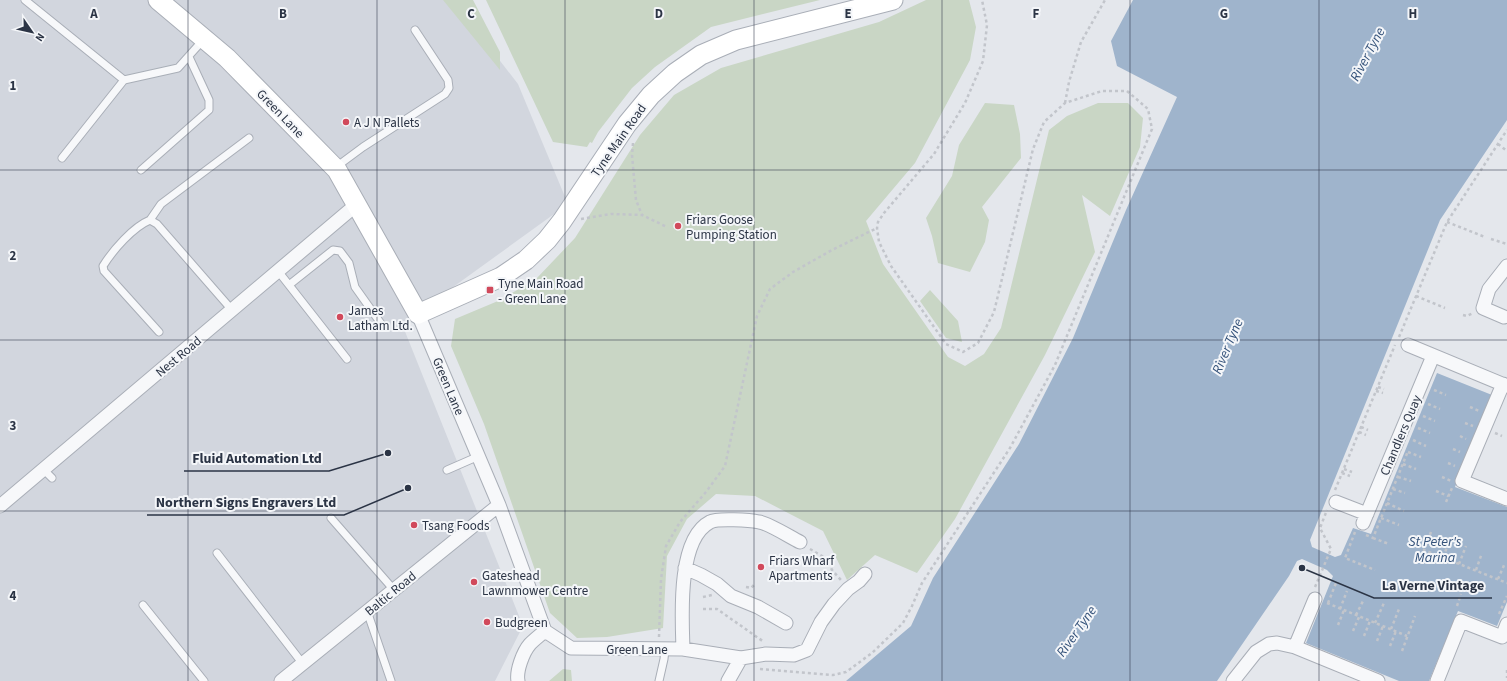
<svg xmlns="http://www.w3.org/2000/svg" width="1507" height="681" viewBox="0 0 1507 681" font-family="'Source Sans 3',sans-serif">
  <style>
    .built { fill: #d2d6de }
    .green { fill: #c9d6c5 }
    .water { fill: #9fb4cc }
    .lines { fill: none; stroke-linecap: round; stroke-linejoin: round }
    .lane-casing { stroke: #a9aeb7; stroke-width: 9 }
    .street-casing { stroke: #a9aeb7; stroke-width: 15 }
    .secondary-casing { stroke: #a9aeb7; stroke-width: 21 }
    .path { stroke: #c2c5cb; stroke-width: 2.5; stroke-dasharray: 3 3; stroke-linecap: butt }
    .lane { stroke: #f7f8fa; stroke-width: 7 }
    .street { stroke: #f7f8fa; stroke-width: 13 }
    .secondary { stroke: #fff; stroke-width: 19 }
    .grid { fill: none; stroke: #2b3445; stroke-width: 1; stroke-opacity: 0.55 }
    .poi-dot { fill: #d1495b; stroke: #f4f6f9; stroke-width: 1.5 }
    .labels { text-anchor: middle; stroke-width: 4; stroke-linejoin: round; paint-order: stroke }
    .street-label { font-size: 13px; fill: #2b3445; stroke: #f4f6f9 }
    .poi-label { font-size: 13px; fill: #2b3445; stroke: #f4f6f9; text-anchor: start }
    .water-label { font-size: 14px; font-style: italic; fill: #34527a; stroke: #f4f6f9 }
    .grid-label { font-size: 13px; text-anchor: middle; font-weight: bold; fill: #2b3445; stroke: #f4f6f9; stroke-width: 4; stroke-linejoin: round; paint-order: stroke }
    .leader { fill: none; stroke: #2b3445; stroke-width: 1.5 }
    .callout-dot { fill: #2b3445; stroke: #f4f6f9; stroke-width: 1.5 }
    .callout-label { font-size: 14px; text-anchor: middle; font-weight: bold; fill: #2b3445; stroke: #f4f6f9; stroke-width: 4; stroke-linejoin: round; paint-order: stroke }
  </style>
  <rect width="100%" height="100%" fill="#e4e7ec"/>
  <path class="built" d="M0 0H453L518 84 568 204 402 324 523 626 495 681H0Z"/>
  <path class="green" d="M443 0H473L500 52V70Z
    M486 0H820L711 27 655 67 632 88 598 132 592 143 590 142 587 147 553 142Z
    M926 0H969L976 27 970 60 915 163 866 221 883 264 948 357 965 366 984 354 1001 328 1049 130 1067 116 1098 103H1128L1143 118 1140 147 1110 216 1082 195 1095 252 1045 355 955 519 917 573 875 555 847 580 823 531 755 496 716 494 687 519 667 556 663 628 607 637 577 638 550 613 484 424 451 346 455 319 498 301 536 279 575 238 640 135 674 95 721 68 879 22Z
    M985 103 1014 105 1020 134 1021 158 982 207 989 220 985 242 970 272 938 263 932 236 926 218 952 176 959 145Z
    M930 290 958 321 962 342 946 338 920 301Z
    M563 669 571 670 572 681H549Z"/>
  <path class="water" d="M1133 0H1507V120L1440 220 1310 540 1312 547 1335 557 1341 555 1353 528 1371 534 1437 373 1492 395 1455 487 1507 507V602L1497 626 1458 611 1429 681H1399L1306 643 1333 576 1327 570 1302 559 1297 561 1289 576 1217 681H846L911 626 933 578 1019 444 1073 338 1126 210 1177 97 1117 66 1111 41Z"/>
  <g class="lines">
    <defs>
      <path id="lane" d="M25 0 124 80 178 68 204 39
        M62 158 124 80
        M336 167 363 147 445 94 449 88 448 80 415 30
        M141 170 209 110V100L189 57
        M150 220 161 204 249 138
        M278 271 347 359
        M289 285 333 250 340 251 349 263 355 287 382 325
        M159 332 104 271 103 266C113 250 133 227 150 220L157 224 232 310
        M43 469 52 478
        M447 470 479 456
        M331 518 394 590
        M217 553 303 664
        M143 605 204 681
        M367 611 391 681
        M659 681 664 659 665 649"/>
      <path id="street" d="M418 314 499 505 545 631 571 648 683 649 741 658 766 654 794 655 807 650 821 622 834 604 848 589 859 581 865 574
        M1504 317 1483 308 1489 289 1507 266
        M1408 345 1507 386
        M1503 384 1462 481 1507 499
        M1336 502 1367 514
        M0 506 356 205
        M1363 523 1433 356
        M685 568 701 575 717 584 731 596 758 607 786 623
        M1295 647 1315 599
        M683 649C682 617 677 539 710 522 717 518 750 520 759 522 768 523 790 537 800 542
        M281 681 499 505
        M518 681C516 671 523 652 530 644 535 639 540 635 545 631
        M728 681 741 658
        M1233 681 1256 652 1269 644 1277 643 1295 647 1378 681
        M1437 681 1461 621 1502 637 1507 624"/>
      <path id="secondary" d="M158 0 227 58 337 170 418 314 501 277 526 260 547 240 562 221 627 124 651 95 675 73 701 55 736 40 893 0"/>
    </defs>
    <use href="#lane" class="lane-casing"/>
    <use href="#street" class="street-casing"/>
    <use href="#secondary" class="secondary-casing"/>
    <path class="path" d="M1065 103 1069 82 1081 42 1105 0
      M633 143 632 155 636 200 642 215
      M1498 144 1507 151
      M581 219 611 214 642 215 667 227
      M1447 222 1485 237
      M1491 239 1507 244
      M1416 296 1445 308
      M1463 315 1467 316 1473 313
      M1399 337 1447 222 1507 130
      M1378 387 1384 389
      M1434 390 1446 395
      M1376 391 1383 393
      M1428 404 1440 409
      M1470 407 1479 411
      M1423 416 1435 421
      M1465 423 1473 426
      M1361 427 1368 430
      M1418 428 1430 433
      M1359 432 1366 435
      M1495 433 1502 436
      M1460 436 1466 439
      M1413 440 1426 446
      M1453 449 1460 452
      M1408 452 1421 457
      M1448 463 1455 466
      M1403 464 1416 469
      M1344 469 1352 472
      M1342 473 1350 476
      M1398 477 1411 481
      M1442 477 1451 481
      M1393 489 1405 493
      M1335 490 1395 345
      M1436 491 1448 496
      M1446 502 1452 488
      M1387 503 1404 511
      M1381 518 1399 525
      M1355 532 1345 558 1375 570
      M1431 532 1424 550 1507 583
      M1366 535 1373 538 1408 451
      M1373 538 1389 544
      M810 549 827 559 832 570 841 580
      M1443 557 1450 540
      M1459 564 1466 546
      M1476 570 1482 553
      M1498 579 1505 563
      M746 587 751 588 755 584
      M1315 587 1331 549 1320 528 1327 510
      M703 597 712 595
      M1327 603 1407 636
      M1328 603 1336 583
      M1457 606 1461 594
      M703 609H717L764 642
      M1340 609 1347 591
      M1499 614 1507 596
      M1356 615 1364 599
      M1375 623 1384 603
      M1338 625 1344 610
      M1391 629 1399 609
      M1353 631 1359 617
      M1364 636 1370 621
      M659 637 661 579 666 546 680 522 706 492 725 466 757 316 770 289 793 272 832 250 877 228
      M1377 641 1383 626
      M1390 646 1396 631
      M1402 651 1415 616
      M760 669 833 675 846 672 872 653 903 623 912 606 922 583 1010 448 1055 365 1152 129 1148 109 1127 91H1102L1065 103 1044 122 1033 149 994 312 978 343 963 352 946 344 891 266 879 242 877 228 878 222 884 213 934 154 965 103 983 61 987 25 982 0
      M1507 670V678"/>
    <use href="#lane" class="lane"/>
    <use href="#street" class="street"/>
    <use href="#secondary" class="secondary"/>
  </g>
  <path class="grid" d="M188 0V681M377 0V681M565 0V681M754 0V681M942 0V681M1130 0V681M1319 0V681M0 170H1507M0 340H1507M0 511H1507"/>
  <g class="poi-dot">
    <circle cx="346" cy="122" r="4"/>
    <circle cx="678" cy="226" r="4"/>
    <rect x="486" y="286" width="8" height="8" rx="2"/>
    <circle cx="340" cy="317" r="4"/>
    <circle cx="414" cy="525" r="4"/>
    <circle cx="761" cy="567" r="4"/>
    <circle cx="474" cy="582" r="4"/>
    <circle cx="487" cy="622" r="4"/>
  </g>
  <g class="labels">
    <g class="street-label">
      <text transform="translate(281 113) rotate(46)" y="5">Green Lane</text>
      <text transform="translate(618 140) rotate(-55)" y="5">Tyne Main Road</text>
      <text transform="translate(178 356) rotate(-40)" y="5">Nest Road</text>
      <text transform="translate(449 386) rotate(67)" y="5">Green Lane</text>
      <text transform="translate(1400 435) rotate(-67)" y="5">Chandlers Quay</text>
      <text transform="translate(390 593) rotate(-39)" y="5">Baltic Road</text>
      <text x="637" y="654">Green Lane</text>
    </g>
    <g class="poi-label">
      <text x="354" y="127">A J N Pallets</text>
      <text x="686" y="224">Friars Goose<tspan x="686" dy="15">Pumping Station</tspan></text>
      <text x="498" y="288">Tyne Main Road<tspan x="498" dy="15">- Green Lane</tspan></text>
      <text x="348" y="315">James<tspan x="348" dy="15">Latham Ltd.</tspan></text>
      <text x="422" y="530">Tsang Foods</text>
      <text x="769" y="565">Friars Wharf<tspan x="769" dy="15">Apartments</tspan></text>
      <text x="482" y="580">Gateshead<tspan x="482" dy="15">Lawnmower Centre</tspan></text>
      <text x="495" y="627">Budgreen</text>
    </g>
    <g class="water-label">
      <text transform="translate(1367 54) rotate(-62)" y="5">River Tyne</text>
      <text transform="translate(1227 346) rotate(-67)" y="5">River Tyne</text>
      <text x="1435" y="546">St Peter's<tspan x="1435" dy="16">Marina</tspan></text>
      <text transform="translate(1076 631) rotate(-55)" y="5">River Tyne</text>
    </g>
  </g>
  <g class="grid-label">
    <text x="94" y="18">A</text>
    <text x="283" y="18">B</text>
    <text x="471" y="18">C</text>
    <text x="659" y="18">D</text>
    <text x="848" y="18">E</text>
    <text x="1036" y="18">F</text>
    <text x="1224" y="18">G</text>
    <text x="1413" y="18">H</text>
    <text x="13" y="90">1</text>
    <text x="13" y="260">2</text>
    <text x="13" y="430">3</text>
    <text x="13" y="600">4</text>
  </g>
  <path class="leader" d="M388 453L329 471H184M408 488L344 515H147M1302 568L1374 598H1492"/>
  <g class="callout-dot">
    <circle cx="388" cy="453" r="4"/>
    <circle cx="408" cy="488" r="4"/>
    <circle cx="1302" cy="568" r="4"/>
  </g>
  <g class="callout-label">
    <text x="257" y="463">Fluid Automation Ltd</text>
    <text x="246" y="507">Northern Signs Engravers Ltd</text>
    <text x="1433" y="590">La Verne Vintage</text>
  </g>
  <g transform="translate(32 32) rotate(124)" stroke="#f4f6f9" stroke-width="3" paint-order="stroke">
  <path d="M0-3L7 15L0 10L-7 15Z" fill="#2b3445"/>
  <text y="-6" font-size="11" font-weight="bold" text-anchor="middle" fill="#2b3445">N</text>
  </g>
</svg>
